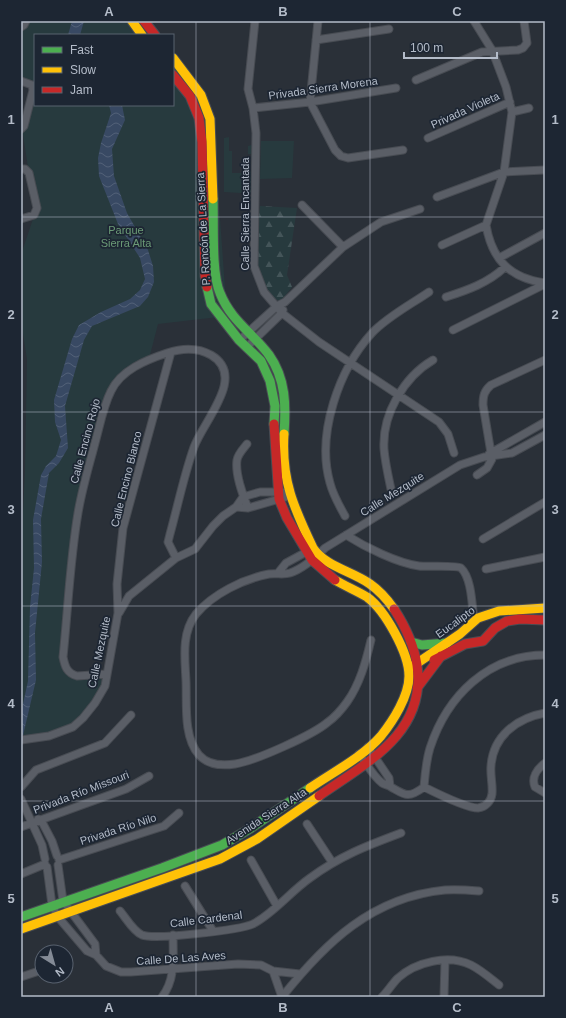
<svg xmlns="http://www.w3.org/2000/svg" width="566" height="1018" viewBox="0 0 566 1018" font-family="Helvetica,sans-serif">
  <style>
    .forest { fill: url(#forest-firs) }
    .park { fill: #273a3e }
    .water { fill: url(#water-waves) }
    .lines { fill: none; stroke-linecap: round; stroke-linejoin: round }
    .street-casing { stroke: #484c53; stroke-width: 9 }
    .fast-casing { stroke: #484c53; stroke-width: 11 }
    .slow-casing { stroke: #484c53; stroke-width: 11 }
    .jam-casing { stroke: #484c53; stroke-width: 11 }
    .street { stroke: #5a5e66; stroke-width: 7 }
    .fast { stroke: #4caf50; stroke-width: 9 }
    .slow { stroke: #ffc107; stroke-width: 9 }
    .jam { stroke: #c62828; stroke-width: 9 }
    .grid { fill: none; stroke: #b4bcc9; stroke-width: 1; stroke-opacity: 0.55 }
    .labels { text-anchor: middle; stroke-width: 3.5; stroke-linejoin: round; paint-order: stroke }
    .street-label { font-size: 11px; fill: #b4bcc9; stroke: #1d2633 }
    .park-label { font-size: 11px; fill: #6b9a76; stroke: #1d2633 }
    .neatline { fill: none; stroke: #b4bcc9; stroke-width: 1.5 }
    .grid-label { font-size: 13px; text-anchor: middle; font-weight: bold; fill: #b4bcc9 }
  </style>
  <defs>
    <pattern id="forest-firs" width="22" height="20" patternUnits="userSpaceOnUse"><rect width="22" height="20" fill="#273a3e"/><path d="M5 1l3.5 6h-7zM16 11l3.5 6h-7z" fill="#445559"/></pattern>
    <pattern id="water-waves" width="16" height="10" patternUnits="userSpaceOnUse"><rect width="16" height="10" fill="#384963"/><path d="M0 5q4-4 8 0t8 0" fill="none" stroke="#526178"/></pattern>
  </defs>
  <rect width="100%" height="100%" fill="#2a3038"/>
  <path class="forest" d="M260 206 297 208 287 275 292 287 280 302C275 298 267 294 264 288 250 265 257 232 260 206Z"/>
  <path class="park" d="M29 21H139L150 35H35V105H173V66L213 120 227 316 158 324 149 359 112 388 78 513 63 657 69 672 107 674 105 686 73 727 21 740V553L25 471 27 359 21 321V255L35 213 22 128 33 90 21 81V28L27 27Z
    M229 137V151H232V173H249L251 171V154H248V146L255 144 256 194 224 192V138Z
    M261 141H294L292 178 260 179Z"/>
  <path class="water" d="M72 21H84L80 35H68Z
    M109 105H122L125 120 112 149 114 176 127 213 148 250 153 266 154 282 148 297 140 306 92 326 84 340 65 406 68 448 59 463 49 473 41 519 42 562 35 633 36 680 21 744V713L28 681 30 607 34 568 33 520 41 475 46 466 56 456 61 440 55 422 54 400 72 339 79 325 101 312 130 299 140 290 145 279 140 258 118 224 99 176 98 158 101 143 111 113Z"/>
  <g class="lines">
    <defs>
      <path id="street" d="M255 21 248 89 253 108 256 133 254 266 264 292 282 313 319 342 439 422 448 434 454 453
        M318 21 310 102 335 150 341 156 348 158 403 150
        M474 21 492 50 506 87 512 112 504 172 486 225C492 260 510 278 545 283
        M21 27 24 25 26 21
        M316 40 389 29
        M416 80 482 52 518 50 523 48 527 43 524 21
        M21 81 32 85 33 90 24 126 21 129
        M253 108 310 102 396 88
        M512 112 529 108
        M428 138 510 102
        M21 169H25L29 173 37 208 34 215 21 219
        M437 197 504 172 544 170
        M302 205 343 247
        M442 245 486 225
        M499 258 545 233
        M446 297C468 290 488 283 505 267
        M453 330 545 284
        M244 336 277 306 285 302 343 247 381 222 420 209
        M251 343 282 313 283 310
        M247 444C243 449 238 454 237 460 235 473 243 496 248 508
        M489 454 545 422
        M477 475 487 468 492 459 483 405C483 396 484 391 491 385L545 360
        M391 489C388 475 385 462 384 449 382 414 404 377 433 360
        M236 507 248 508 290 496
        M345 516C339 505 333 495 330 483 316 434 339 369 372 333 387 317 410 305 429 292
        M346 535C365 547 397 563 419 566 427 567 457 565 461 568 472 578 472 607 474 621
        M483 539 545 502
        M486 569 545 557
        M278 573 286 563 310 550
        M119 613 129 596 176 558 195 549 213 526 223 516 236 507 243 497 260 492H283
        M371 640C366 661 360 684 347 702 342 709 335 717 328 722 313 735 255 761 235 764 222 766 208 765 199 755 183 737 187 703 186 681 185 659 181 633 196 614 213 594 243 579 269 574 276 573 284 575 290 573 302 569 316 557 325 548L460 465 484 457 512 453 545 435
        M107 674 77 676C67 673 65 667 63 657 68 609 70 560 78 513 82 489 89 466 95 443 100 425 103 407 111 391 121 370 146 360 167 353 182 348 197 347 211 355 247 376 204 420 194 447 184 475 178 505 170 534L168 542 176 558
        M21 740 49 736 73 727 83 718 95 703 105 686 118 613 117 584 123 528 171 352
        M368 747 389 778 390 786
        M359 754C366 763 373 776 382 783 385 785 388 785 391 787 405 795 408 799 424 787 436 793 466 808 478 808 486 807 491 801 492 794 493 785 490 775 491 766 493 736 517 718 545 713
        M545 763C537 769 531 778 535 787L545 793
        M21 787 36 770 105 743 131 715
        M424 787C425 775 426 761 430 748 447 696 488 655 545 655
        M21 799 42 845 45 859
        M38 819 41 820 52 841 57 856
        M307 824 332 862
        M21 827 126 789 149 776
        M59 860 164 826 179 813
        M251 860 277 906
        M58 865 63 901 95 944 96 955
        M47 867 52 905 58 917 87 951 96 955 106 966 121 972H131L238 964 261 965 273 971 300 974
        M21 874 45 864
        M185 886 213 931
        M120 911C126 918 133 931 142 935 155 940 240 930 253 924 274 913 290 892 310 878 340 856 366 846 401 833
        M273 971 282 997
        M21 977 42 970
        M444 996 445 961
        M162 997C176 979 173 956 173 935
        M282 997C325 943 372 897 445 890 456 889 468 890 479 891
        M382 997C388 991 392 984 398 978 416 962 448 954 471 965 481 970 490 978 499 985"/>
      <path id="fast" d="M213 199C214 223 211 273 220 293 231 321 253 333 269 355 286 379 286 406 284 434
        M207 287 211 304 239 340 261 361 270 381 275 406 274 424
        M411 642 422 645 447 643
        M21 917 162 868 222 845 251 828 310 788"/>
      <path id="slow" d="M132 21 142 35
        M173 58 201 95 210 119 213 199
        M284 434C281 480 294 508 313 548 326 567 352 571 370 584 380 591 387 599 394 609
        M413 666 460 634 478 618 499 611 545 608
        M310 788C332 773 364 756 381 736 393 721 409 696 409 676 409 653 385 610 367 597 357 591 345 586 335 580
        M21 929 220 859 257 839 319 796"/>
      <path id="jam" d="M144 21 155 35
        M173 75 190 96 199 118 202 142 205 276 207 287
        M274 424 279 499 287 518 312 560 335 580
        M434 660 465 644 483 641 495 628 507 621 520 619 545 620
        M417 688 441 656
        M319 796C366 763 427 733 417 665 414 645 405 626 394 609"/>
    </defs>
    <use href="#street" class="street-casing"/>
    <use href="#fast" class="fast-casing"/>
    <use href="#slow" class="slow-casing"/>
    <use href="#jam" class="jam-casing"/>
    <use href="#street" class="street"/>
    <use href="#fast" class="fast"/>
    <use href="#slow" class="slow"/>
    <use href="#jam" class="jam"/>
  </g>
  <path class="grid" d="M196 21V997M370 21V997M21 217H545M21 412H545M21 606H545M21 801H545"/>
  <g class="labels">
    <g class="street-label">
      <text transform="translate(323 88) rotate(-8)" y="4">Privada Sierra Morena</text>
      <text transform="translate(465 110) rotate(-24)" y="4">Privada Violeta</text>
      <text transform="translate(245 214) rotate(-90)" y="4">Calle Sierra Encantada</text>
      <text transform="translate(203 229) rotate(-93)" y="4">P. Roncón de La Sierra</text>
      <text transform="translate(85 441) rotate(-75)" y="4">Calle Encino Rojo</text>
      <text transform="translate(126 479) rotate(-76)" y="4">Calle Encino Blanco</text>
      <text transform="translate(392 494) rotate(-32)" y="4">Calle Mezquite</text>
      <text transform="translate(455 622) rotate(-36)" y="4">Eucalipto</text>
      <text transform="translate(99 652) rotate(-78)" y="4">Calle Mezquite</text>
      <text transform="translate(81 792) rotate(-21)" y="4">Privada Río Missouri</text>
      <text transform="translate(266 816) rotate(-33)" y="4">Avenida Sierra Alta</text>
      <text transform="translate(118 829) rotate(-18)" y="4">Privada Río Nilo</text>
      <text transform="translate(206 919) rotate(-7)" y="4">Calle Cardenal</text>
      <text transform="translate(181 958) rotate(-4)" y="4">Calle De Las Aves</text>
    </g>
    <g class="park-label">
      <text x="126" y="234">Parque<tspan x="126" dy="13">Sierra Alta</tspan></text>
    </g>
  </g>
  <rect width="566" height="1018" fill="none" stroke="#1d2633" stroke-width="44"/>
  <rect x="34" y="34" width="140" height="72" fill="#1d2633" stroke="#59626f"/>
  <rect x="42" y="47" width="20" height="6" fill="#4caf50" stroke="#59626f"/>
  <text x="70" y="54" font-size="12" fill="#b4bcc9">Fast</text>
  <rect x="42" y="67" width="20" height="6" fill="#ffc107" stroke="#59626f"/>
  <text x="70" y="74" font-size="12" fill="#b4bcc9">Slow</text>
  <rect x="42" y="87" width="20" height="6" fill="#c62828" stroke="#59626f"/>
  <text x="70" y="94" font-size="12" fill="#b4bcc9">Jam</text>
  <g transform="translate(54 964) rotate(143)"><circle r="19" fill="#1d2633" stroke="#59626f"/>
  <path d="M0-3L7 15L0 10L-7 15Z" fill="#848b96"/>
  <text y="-6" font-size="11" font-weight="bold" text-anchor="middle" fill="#b4bcc9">N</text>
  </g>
  <path d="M404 52v6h93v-6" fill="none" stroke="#b4bcc9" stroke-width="2"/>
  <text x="410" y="52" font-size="12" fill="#b4bcc9" stroke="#1d2633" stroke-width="3" paint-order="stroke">100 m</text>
  <rect x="22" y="22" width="522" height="974" class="neatline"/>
  <g class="grid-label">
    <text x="109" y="16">A</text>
    <text x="283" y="16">B</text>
    <text x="457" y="16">C</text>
    <text x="11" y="124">1</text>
    <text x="555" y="124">1</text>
    <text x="11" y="319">2</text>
    <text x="555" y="319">2</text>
    <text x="11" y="514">3</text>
    <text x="555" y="514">3</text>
    <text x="11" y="708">4</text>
    <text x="555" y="708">4</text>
    <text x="11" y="903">5</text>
    <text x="555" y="903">5</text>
    <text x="109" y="1012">A</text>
    <text x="283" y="1012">B</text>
    <text x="457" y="1012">C</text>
  </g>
</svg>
